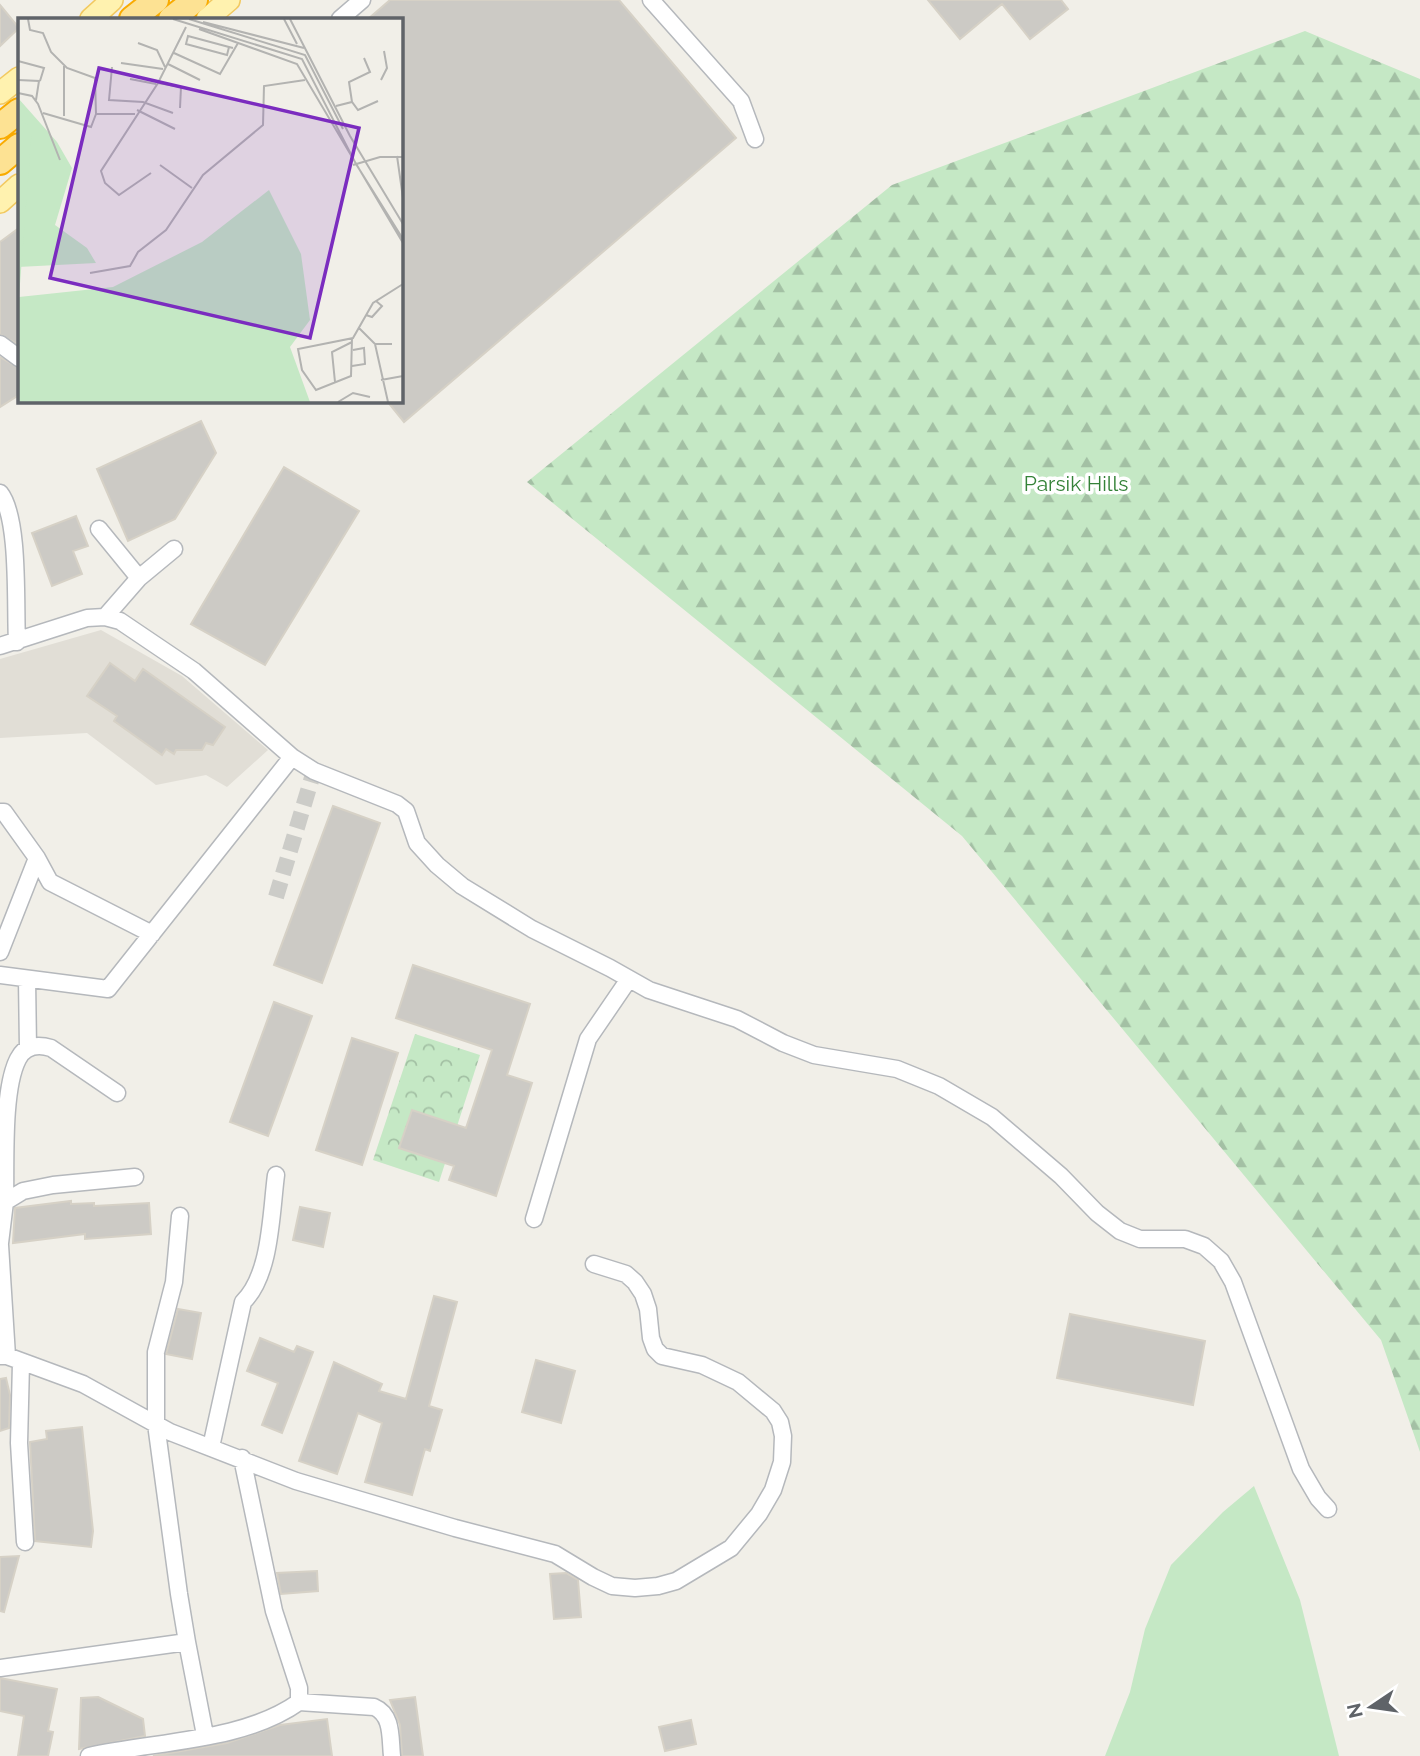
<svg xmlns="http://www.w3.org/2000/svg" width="1420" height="1756" viewBox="0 0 1420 1756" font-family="Raleway,sans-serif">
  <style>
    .education { fill: #e1ded6 }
    .green { fill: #c5e8c5 }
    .forest { fill: url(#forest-firs) }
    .park { fill: url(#park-crowns) }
    .building { fill: #cccac5; stroke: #d6d1c6; stroke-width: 2 }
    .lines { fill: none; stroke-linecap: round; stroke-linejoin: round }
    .minor-tunnel { stroke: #ccccc8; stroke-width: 16; stroke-dasharray: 16 8; stroke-linecap: butt }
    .minor-casing { stroke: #b5b8bc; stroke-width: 19 }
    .major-casing { stroke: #f2c960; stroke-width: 24 }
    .highway-casing { stroke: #f9ab00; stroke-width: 28 }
    .minor { stroke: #fff; stroke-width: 16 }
    .major { stroke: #fff2af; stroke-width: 21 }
    .highway { stroke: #fde293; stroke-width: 24 }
    .labels { text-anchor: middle; stroke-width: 7; stroke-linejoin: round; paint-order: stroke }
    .park-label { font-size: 21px; fill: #348238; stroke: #fff }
    .inset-road { fill: none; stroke: #b3b3b1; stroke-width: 2 }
    .view { fill: #7b2cbf; fill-opacity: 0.15; stroke: #7b2cbf; stroke-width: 3.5 }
    .inset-edge { fill: none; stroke: #5f6368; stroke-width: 3.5 }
  </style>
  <defs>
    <pattern id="forest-firs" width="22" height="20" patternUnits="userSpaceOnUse" patternTransform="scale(1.75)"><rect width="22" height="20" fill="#c5e8c5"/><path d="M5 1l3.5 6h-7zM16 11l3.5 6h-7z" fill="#a3c0a4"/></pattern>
    <pattern id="park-crowns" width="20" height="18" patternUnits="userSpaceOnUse" patternTransform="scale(1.75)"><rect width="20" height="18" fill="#c5e8c5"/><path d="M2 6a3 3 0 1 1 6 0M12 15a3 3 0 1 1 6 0" fill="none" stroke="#a3c0a4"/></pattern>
  </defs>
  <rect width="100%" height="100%" fill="#f1efe8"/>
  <path class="education" d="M101 630 182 676 268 750 227 787 206 775 156 785 87 733 0 738V659Z"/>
  <path class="green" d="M1254 1486 1300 1600 1339 1756H1105L1130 1692 1145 1629 1171 1565 1223 1512Z"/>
  <path class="forest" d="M1305 31 1420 79V1452L1381 1340 962 836 527 482 892 185Z"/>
  <path class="park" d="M415 1034 480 1055 439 1182 373 1160Z"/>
  <path class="building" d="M390 0H619L736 138 404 422 387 401H401V19H368Z
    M928 0H1061L1068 9 1030 39 1002 4 960 39Z
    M0 5 19 28 0 46Z
    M19 228V345L0 334V242Z
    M0 357 19 368V395L0 407Z
    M201 421 216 453 175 519 128 541 97 469Z
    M284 467 359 511 265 665 191 624Z
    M76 516 88 546 73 551 82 574 52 586 32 533Z
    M110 663 135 681 143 669 225 727 213 745 206 743 202 750H176L174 754 166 749 162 755 114 721 117 716 87 696Z
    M333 806 380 823 322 983 274 965Z
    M413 965 530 1004 507 1075 532 1083 496 1196 449 1180 454 1166 399 1148 412 1110 466 1128 492 1050 396 1018Z
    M274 1002 312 1016 268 1136 230 1122Z
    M352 1038 398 1053 362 1165 316 1150Z
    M71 1201V1204L94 1203V1206L149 1203 151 1234 85 1239V1234L13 1243 15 1208Z
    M300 1207 330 1213 323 1247 293 1240Z
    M434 1296 457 1302 429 1406 442 1410 430 1451 425 1449 412 1495 365 1482 382 1423 358 1413 337 1474 299 1461 334 1362 382 1384 379 1391 406 1399Z
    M178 1309 201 1313 192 1359 166 1354Z
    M1070 1314 1205 1341 1193 1405 1057 1378Z
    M260 1338 294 1352 297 1346 313 1352 282 1433 262 1425 278 1383 247 1371Z
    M536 1360 575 1371 561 1423 522 1412Z
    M6 1378 10 1395 9 1428 0 1431V1379Z
    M82 1427 93 1531 91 1547 35 1541 30 1442 47 1439 46 1431Z
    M19 1556 4 1612 0 1611V1557Z
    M317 1571 318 1591 281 1594 277 1573Z
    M566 1573 578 1580 581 1617 554 1619 550 1574Z
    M0 1678 57 1689 48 1731 53 1732 48 1756H18L24 1716 0 1711Z
    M98 1697 143 1719 145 1736 79 1749 81 1698Z
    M415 1697 423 1756H402L400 1725 390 1700Z
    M327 1719 332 1756H153L227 1743 280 1725Z
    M691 1720 696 1744 665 1751 659 1727Z"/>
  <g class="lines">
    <path class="minor-tunnel" d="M276 897 314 771"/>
    <defs>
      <path id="minor" d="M651 0 741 101 755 139
        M340 19 362 0
        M0 344 19 358
        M0 493C20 518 15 607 17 642
        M99 529 139 578
        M105 617 139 578 174 549
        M0 646 87 618 105 617 120 621 194 671 292 757 314 771 397 804 406 811 417 843 437 865 462 886 532 929 610 968 649 990 737 1019 783 1043 814 1055 897 1069 939 1086 992 1117 1061 1176 1097 1213 1120 1231 1140 1239H1185L1204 1246 1221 1261 1233 1282 1301 1469 1318 1498 1328 1509
        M0 812H4L37 858 50 882 152 934
        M0 952 37 858
        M0 975 108 989 292 757
        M27 979 28 1048
        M5 1202C6 1165 2 1090 18 1059 25 1045 38 1044 51 1048L117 1093
        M534 1219 588 1039 629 979
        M0 1243 5 1202 23 1191 53 1185 135 1177
        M0 1245 7 1356
        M0 1356H7L83 1384 170 1432 296 1481 455 1528 555 1554 593 1577 612 1586 635 1588 658 1586 676 1581 731 1548 759 1514 773 1490 782 1462 783 1436 780 1422 773 1411 738 1382 702 1365 662 1356 655 1349 651 1338 648 1309 643 1294 635 1282 626 1274 594 1264
        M21 1363 19 1443 25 1542
        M211 1447 243 1302C271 1275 271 1213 276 1175
        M187 1642 205 1735
        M0 1668 187 1642 179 1594 156 1424V1352L174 1282 180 1216
        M299 1702 374 1707C393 1715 390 1738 392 1756
        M89 1756C155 1741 243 1742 299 1702V1688L274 1611 242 1458"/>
      <path id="major" d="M91 19 112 0
        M207 19 229 0
        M0 93 19 78
        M0 202 19 185"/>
      <path id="highway" d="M132 19 156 0
        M171 19 195 0
        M0 126 19 111
        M0 162 19 146"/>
    </defs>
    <use href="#minor" class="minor-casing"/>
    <use href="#major" class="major-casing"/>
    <use href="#highway" class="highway-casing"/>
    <use href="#minor" class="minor"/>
    <use href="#major" class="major"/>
    <use href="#highway" class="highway"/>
  </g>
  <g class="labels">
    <g class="park-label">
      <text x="1076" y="491">Parsik Hills</text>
    </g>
  </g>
  <g transform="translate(18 18)">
    <rect width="385" height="385" fill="#f1efe8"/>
    <path d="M0 80 39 124 54 150 37 207 69 230 78 245 0 249Z" fill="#c5e8c5"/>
    <path d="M0 100 14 109 1 279 95 269 184 224 251 172 283 236 292 302 272 329 292 384H0Z" fill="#c5e8c5"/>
    <path class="inset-road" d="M10 1 12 12 25 15 33 34 49 50 77 60 78 96H117M155 1 284 41 338 146 385 221M171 1 287 37 325 111M266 1 279 26M272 1 332 118 385 206M185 4 286 30M181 11 279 46 385 225M120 25 139 32 147 49M211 29 209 37 168 26 170 18 211 29 215 30M156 35 202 56 220 25M0 43 26 50 22 63M103 45 145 51M150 46 182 62M94 49 91 82 125 84 155 95M112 61 138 66M0 62 21 63 18 82M363 62 369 50 366 33M140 65 163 69 162 90M0 75 14 78 20 86 42 142M334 84 331 64 352 54 346 40M318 88 334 84 340 92 360 83M119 92 157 111M25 95 73 109 78 96M46 98V48M379 138 385 180M142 147 174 170M335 147 362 139H385M133 155 101 177 87 165 83 153 140 65 168 9M72 255 112 248 120 234 148 212 185 157 245 107 246 68 287 62M348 297 354 299 364 288 358 283M341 310 357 326H374M334 320 333 358 298 372 284 352 280 331 335 320 355 285 385 266M357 326 370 384M334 348 347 346 346 330 335 332M363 362 385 358M317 364 314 334 334 324M320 384 335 375 352 379"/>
    <path class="view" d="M81 50 341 110 292 320 32 260Z"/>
    <rect width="385" height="385" class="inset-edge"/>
  </g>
  <g transform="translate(1371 1707) rotate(257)" stroke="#ffffff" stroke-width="5" paint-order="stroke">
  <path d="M0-5L12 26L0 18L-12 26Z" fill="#5f6368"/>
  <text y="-10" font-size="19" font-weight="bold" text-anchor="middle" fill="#5f6368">N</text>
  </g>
</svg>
